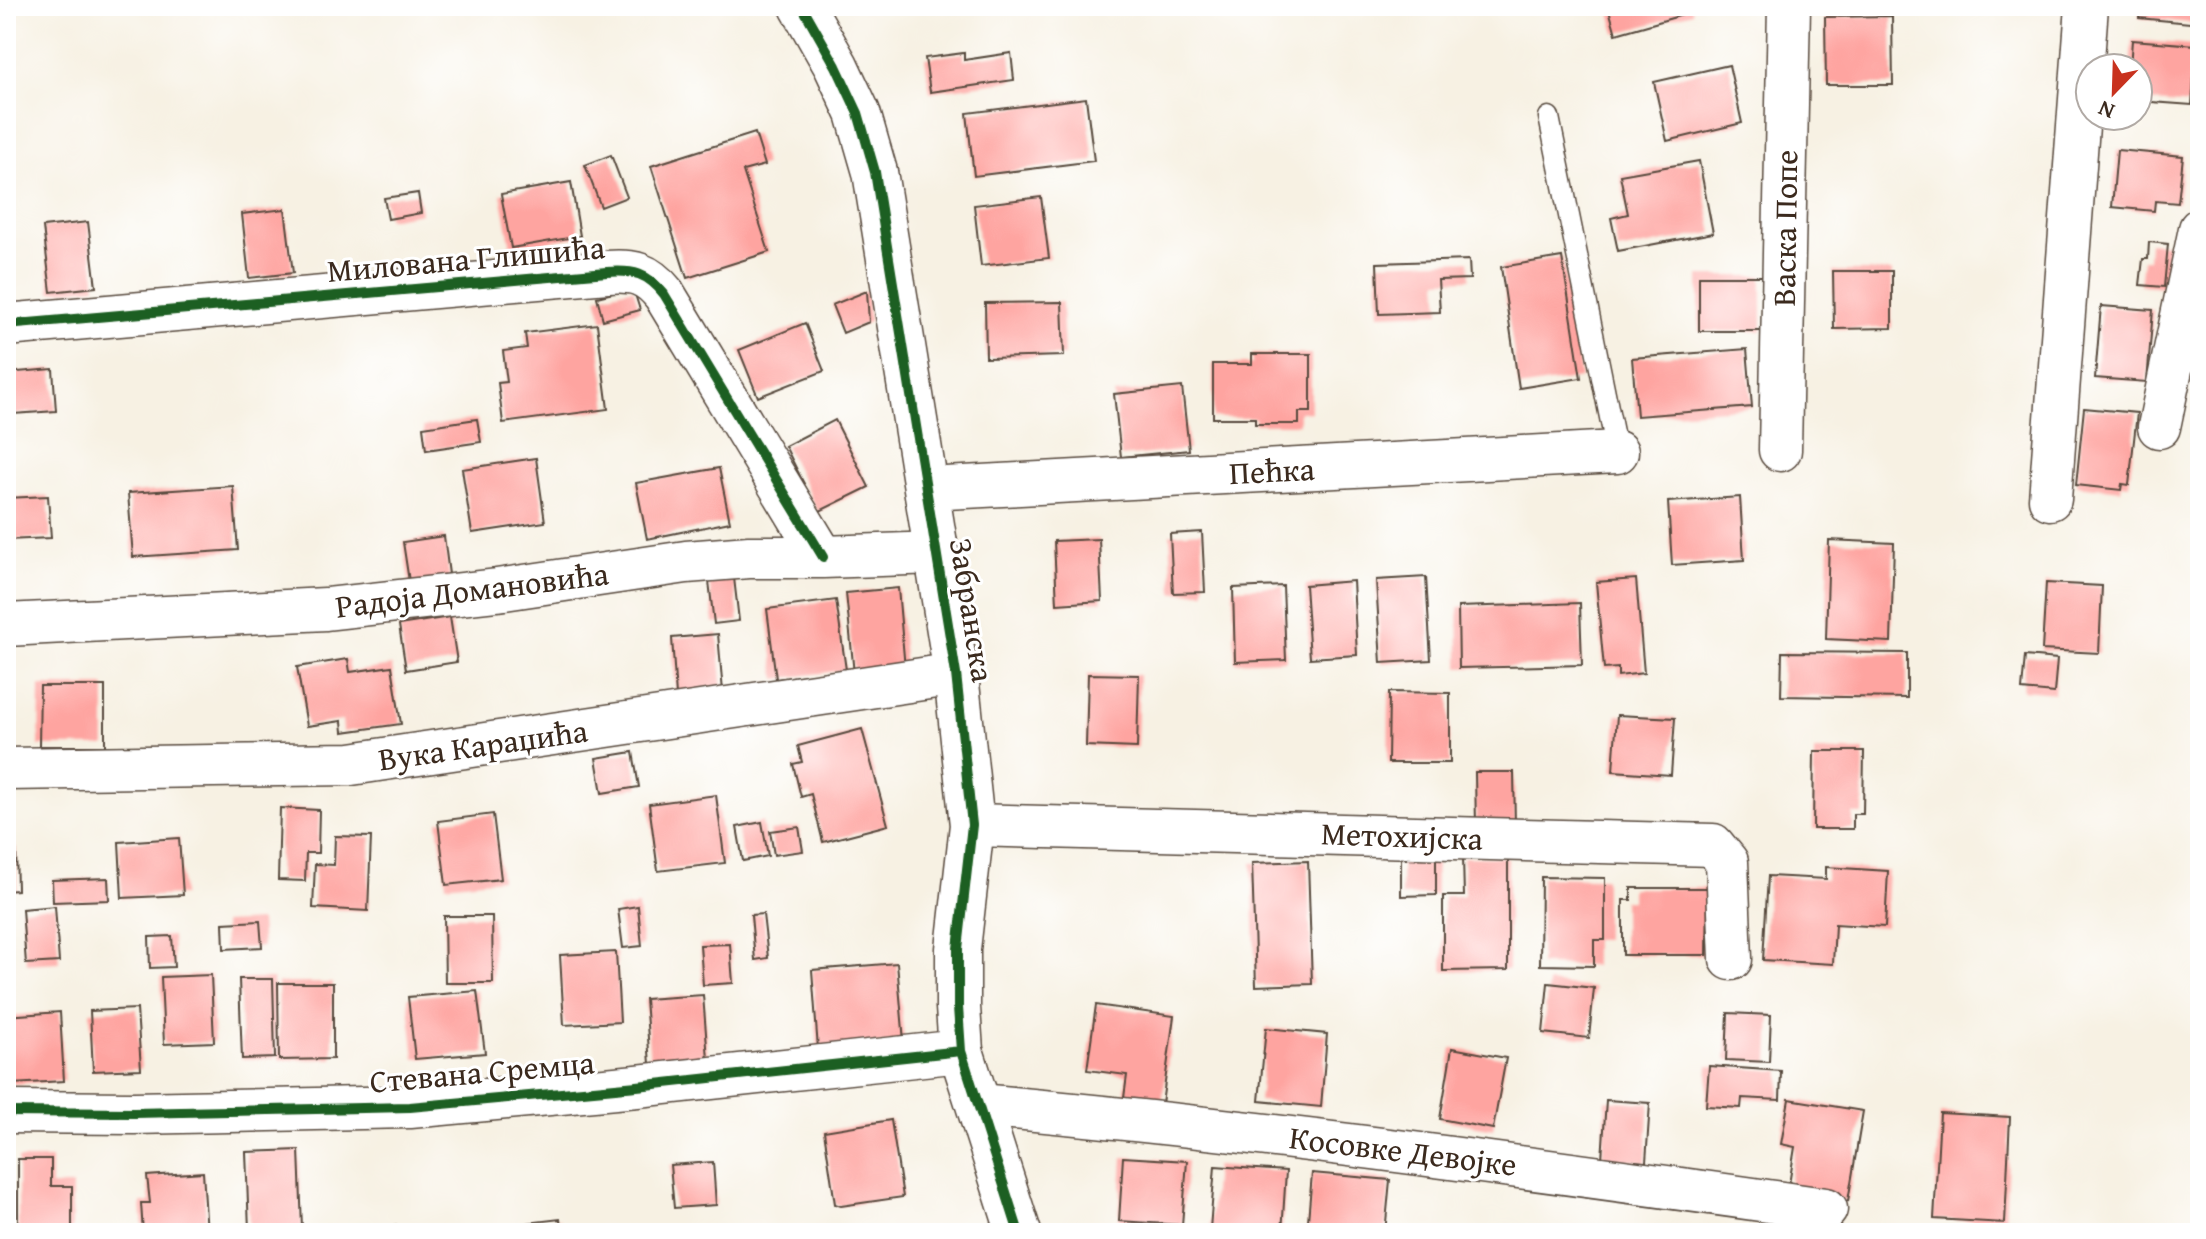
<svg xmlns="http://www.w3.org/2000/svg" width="2206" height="1239" viewBox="0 0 2206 1239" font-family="'Gentium Book Plus',serif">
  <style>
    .building { fill: #fea4a0 }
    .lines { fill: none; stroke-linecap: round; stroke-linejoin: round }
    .service-casing { stroke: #57483c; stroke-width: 23 }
    .minor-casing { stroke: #57483c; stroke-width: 45 }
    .tertiary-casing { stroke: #57483c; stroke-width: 47 }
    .service { stroke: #fff; stroke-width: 20 }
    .minor { stroke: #fff; stroke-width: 42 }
    .tertiary { stroke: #fff; stroke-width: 44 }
    .cycleway-casing { stroke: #fff; stroke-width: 15 }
    .cycleway { stroke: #1b5e20; stroke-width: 10 }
    .labels { text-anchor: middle; stroke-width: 6; stroke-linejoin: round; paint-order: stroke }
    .street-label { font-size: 32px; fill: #3b2a1e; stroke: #fff }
  </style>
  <rect width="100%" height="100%" fill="#fff"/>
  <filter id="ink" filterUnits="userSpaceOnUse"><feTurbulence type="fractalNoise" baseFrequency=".0125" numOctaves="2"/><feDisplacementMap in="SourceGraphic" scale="16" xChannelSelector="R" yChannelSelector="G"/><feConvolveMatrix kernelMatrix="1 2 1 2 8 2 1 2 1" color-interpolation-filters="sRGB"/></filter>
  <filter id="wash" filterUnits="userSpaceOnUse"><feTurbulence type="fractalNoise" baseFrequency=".006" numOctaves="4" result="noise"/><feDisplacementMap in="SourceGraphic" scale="32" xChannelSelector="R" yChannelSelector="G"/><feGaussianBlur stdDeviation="1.8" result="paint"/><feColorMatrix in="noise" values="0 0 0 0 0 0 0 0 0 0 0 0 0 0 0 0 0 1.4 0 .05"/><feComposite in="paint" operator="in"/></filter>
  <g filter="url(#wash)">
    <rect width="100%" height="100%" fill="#f7f1e3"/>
    <g id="blocks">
      <path class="building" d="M1608 6H1691L1693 12 1616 34Z
        M2140 6H2200V24L2139 18Z
        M1892 16 1893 85H1826L1825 17Z
        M2132 40 2196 45 2192 105 2138 101V68H2130Z
        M964 53V60L1011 53 1014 80 930 92 925 58Z
        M1729 65 1742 123 1667 141 1654 82Z
        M1086 98 1094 161 974 176 967 113Z
        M755 133 765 165 743 171 769 252 687 278 651 166Z
        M2117 150 2183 156 2178 203 2155 201 2154 211 2112 207Z
        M611 155 627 197 601 207 585 165Z
        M1699 161 1713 233 1618 251 1611 218 1628 214 1620 175Z
        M571 182 580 236 511 248 501 194Z
        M418 193 421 213 388 219 384 198Z
        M1041 197 1049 258 981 266 974 205Z
        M285 209 293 273 249 278 242 214Z
        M88 222 96 287 51 292 43 227Z
        M2149 242 2168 244 2164 287 2140 285 2143 259H2148Z
        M1562 257 1581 378 1519 388 1501 267Z
        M1469 260 1470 279 1438 280 1440 312 1379 314 1377 263Z
        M1833 271H1892V328L1834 329Z
        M1699 276H1762V331H1699Z
        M633 288 640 310 603 320 597 297Z
        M867 291 869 322 843 333 832 305Z
        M1062 302 1064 356 986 358 985 303Z
        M2101 306 2153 310 2147 382 2095 378Z
        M805 323 824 371 758 397 739 350Z
        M597 324 608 409 503 423 498 383 507 382 503 351 527 348 525 333Z
        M1747 349 1752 407 1637 416 1632 358Z
        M1252 354H1311V412H1299V424H1255V418H1213V364H1252Z
        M53 369 56 411 13 414 12 406H6V373Z
        M1182 387 1189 450 1121 457 1114 394Z
        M2084 408 2137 413 2129 485 2122 484 2121 490 2076 485Z
        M477 419 481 442 426 450 423 427Z
        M835 420 869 487 818 512 785 446Z
        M536 458 545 522 472 533 462 469Z
        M719 468 730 522 647 539 636 483Z
        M233 486 238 550 133 557 128 493Z
        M48 496 51 538 6 540V498Z
        M1740 497 1744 560 1672 565 1668 502Z
        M1202 532 1205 592 1173 593 1170 534Z
        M444 536 450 582 410 588 403 542Z
        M1099 539 1102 601 1057 604 1054 541Z
        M1829 540 1894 543 1891 642 1826 639Z
        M1426 577 1431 660 1381 663 1376 580Z
        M734 578 739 621 714 624 709 581Z
        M1636 579 1644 673 1618 676V668L1604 669 1596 582Z
        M1353 581 1357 655 1310 658 1305 585Z
        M2046 583 2102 586 2099 653 2042 650Z
        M1283 586 1286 660 1235 662 1233 588Z
        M898 588 905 669 854 674 846 593Z
        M836 600 846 670 776 679 767 609Z
        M1580 603 1582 665 1459 668 1458 607Z
        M450 617 457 662 406 670 399 625Z
        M718 634 723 692 676 696 672 638Z
        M1782 652 1907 653V698L1781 696Z
        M2025 656 2057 659 2054 693 2022 690Z
        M348 659 350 672 392 666 401 724 343 732 342 721 307 726 297 667Z
        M1088 674 1139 675 1137 748 1086 746Z
        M40 686H105V746H39Z
        M1389 692 1450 693V763H1388Z
        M1617 715 1675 718 1671 775 1613 771Z
        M862 729 888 825 823 842 811 794 801 797 793 764 802 762 798 746Z
        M1814 751H1864L1863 814H1853V829H1813Z
        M633 752 639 787 602 793 596 758Z
        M1475 772H1514L1515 826H1476Z
        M716 795 725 863 658 871 649 804Z
        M280 808 319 810 318 853H306L305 881 278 880Z
        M493 814 501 879 446 885 438 821Z
        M762 822 768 856 743 861 737 827Z
        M799 827 803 851 774 855 770 831Z
        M335 836 371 837 368 911 313 908 315 864 334 865Z
        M179 838 183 895 122 898 119 842Z
        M16 847 17 890 6 891V848Z
        M1401 857H1436V895L1401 896Z
        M1463 857H1508V970L1443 971V896H1464Z
        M1308 861 1312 984 1256 986 1252 863Z
        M1826 867 1888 871 1885 927 1835 924 1833 964 1763 960 1768 876 1826 879Z
        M1541 877 1605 878V940H1594V966L1540 965Z
        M108 878 109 900 53 902 52 880Z
        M1631 888H1708L1707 955H1623V900H1631Z
        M55 906 59 962 26 964 22 909Z
        M638 906 642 946 623 948 618 909Z
        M763 914 768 958 755 960 751 915Z
        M444 916H492L493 983H445Z
        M260 921 262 947 224 949 223 923Z
        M172 936 174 967 150 968 149 937Z
        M730 944 733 983 703 985 700 945Z
        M616 952 620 1022 564 1025 560 955Z
        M897 963 904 1042 818 1049 812 970Z
        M211 975 214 1042 164 1044 161 977Z
        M239 979H273L275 1058 242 1059Z
        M278 983H333V1059L279 1060Z
        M1548 983 1594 988 1589 1038 1543 1033Z
        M477 991 485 1053 415 1059 408 997Z
        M703 995 708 1059 650 1064 645 999Z
        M1096 1005 1174 1016 1162 1104 1124 1098 1127 1075 1087 1070Z
        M137 1009 141 1069 93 1071 90 1011Z
        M60 1012 64 1081 11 1084 6 1016Z
        M1728 1013 1771 1015 1769 1062 1726 1060Z
        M1266 1028 1327 1034 1321 1107 1259 1101Z
        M1452 1048 1506 1058 1493 1129 1440 1119Z
        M1709 1066 1781 1071 1780 1100 1742 1098 1741 1108 1706 1106Z
        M1789 1099 1863 1111 1848 1201 1788 1191 1795 1147 1781 1144Z
        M1606 1100 1650 1103 1646 1162 1602 1159Z
        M1940 1113 2010 1117 2005 1223 1934 1219Z
        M891 1120 903 1197 841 1206 835 1204 824 1131Z
        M299 1150 302 1228 249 1230 246 1152Z
        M1123 1157 1187 1161 1182 1225 1119 1221Z
        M18 1159H51V1186H72V1233H18Z
        M713 1162 716 1205 674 1208 670 1165Z
        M1215 1166 1286 1171 1282 1233 1210 1229Z
        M203 1172 207 1233H143L141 1203H150L147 1176Z
        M1312 1173 1390 1180 1385 1233H1307Z
        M560 1219 562 1233H494L493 1227Z
        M410 1225V1233H357L356 1228Z"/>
    </g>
  </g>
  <g filter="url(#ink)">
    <use href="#blocks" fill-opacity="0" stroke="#57483c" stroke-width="2"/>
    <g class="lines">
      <defs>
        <path id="service" d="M1549 117 1617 452"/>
        <path id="minor" d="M6 325 607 272C634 270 647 273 664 294L823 557
          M2159 427 2200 229
          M1780 450 1789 6
          M927 489 1617 452
          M2050 499 2087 6
          M6 625 326 609 497 590 686 562 749 557H823L937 553
          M6 769 351 764 956 674
          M972 825 1713 845 1727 862 1731 959
          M979 1105C1263 1130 1544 1170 1826 1209
          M6 1112 134 1113 410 1107 637 1086 961 1051"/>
        <path id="tertiary" d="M802 6 836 66 858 113 875 172 956 674 972 825 958 949V1007L961 1051 1019 1233"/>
      </defs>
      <use href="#service" class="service-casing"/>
      <use href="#minor" class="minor-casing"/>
      <use href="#tertiary" class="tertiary-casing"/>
      <use href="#service" class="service"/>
      <use href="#minor" class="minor"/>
      <use href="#tertiary" class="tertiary"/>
      <defs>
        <path id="cycleway" d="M802 6 836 66 858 113 875 172 956 674 972 825 958 949V1007L961 1051 1019 1233
          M6 325 607 272C634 270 647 273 664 294L823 557
          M6 1112 134 1113 410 1107 637 1086 961 1051"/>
      </defs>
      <use href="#cycleway" class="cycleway-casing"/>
      <use href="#cycleway" class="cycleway"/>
    </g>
  </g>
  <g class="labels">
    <g class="street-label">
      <text transform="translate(1785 228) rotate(-89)" y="11">Васка Попе</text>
      <text transform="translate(466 259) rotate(-5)" y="11">Милована Глишића</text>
      <text transform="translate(1272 471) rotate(-3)" y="11">Пећка</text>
      <text transform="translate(472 590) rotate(-7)" y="11">Радоја Домановића</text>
      <text transform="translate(972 610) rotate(81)" y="11">Забранска</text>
      <text transform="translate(483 745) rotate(-8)" y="11">Вука Караџића</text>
      <text transform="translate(1402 836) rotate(2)" y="11">Метохијска</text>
      <text transform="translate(482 1072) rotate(-5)" y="11">Стевана Сремца</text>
      <text transform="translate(1403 1151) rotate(7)" y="11">Косовке Девојке</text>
    </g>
  </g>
  <rect width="2206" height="1239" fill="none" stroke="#fff" stroke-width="32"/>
  <g transform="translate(2114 92) rotate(203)"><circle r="38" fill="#ffffff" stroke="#b1aaa5" stroke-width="2"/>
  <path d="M0-6L14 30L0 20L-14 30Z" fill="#c8321e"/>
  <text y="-12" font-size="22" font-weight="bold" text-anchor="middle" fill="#3b2a1e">N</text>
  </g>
</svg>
